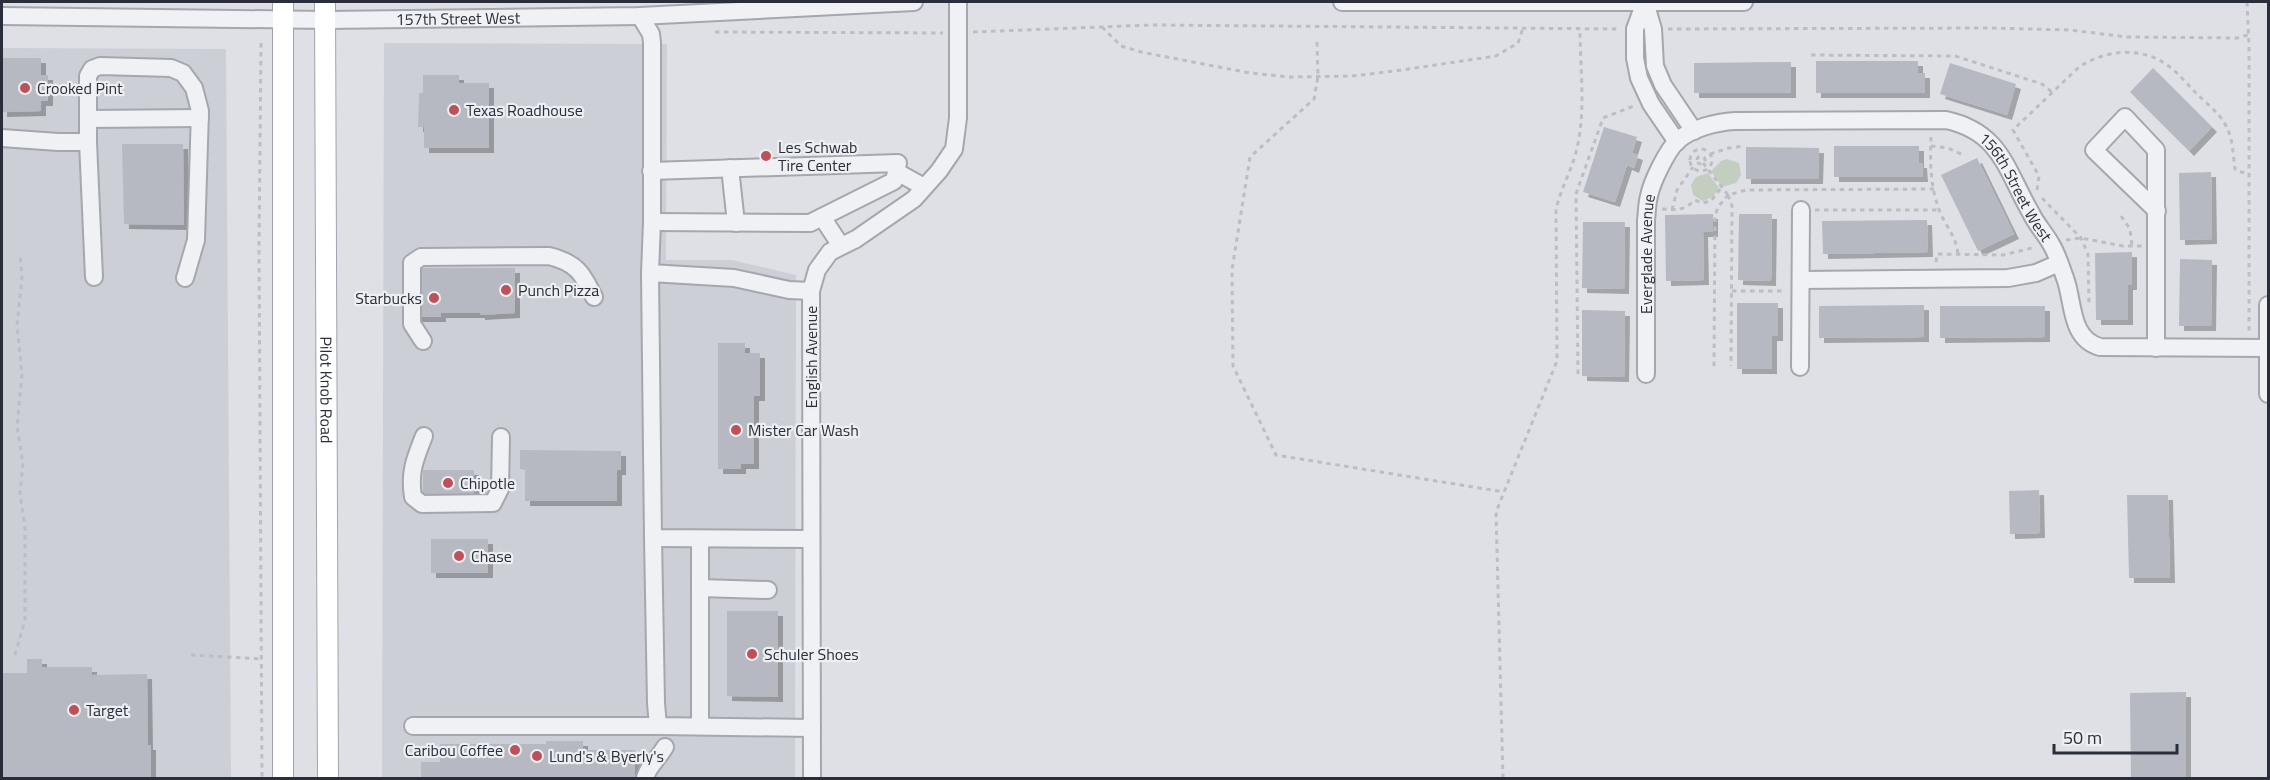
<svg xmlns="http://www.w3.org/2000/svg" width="2270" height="780" viewBox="0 0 2270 780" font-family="'Titillium Web',sans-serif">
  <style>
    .built { fill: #cccfd6 }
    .green { fill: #c3cec0 }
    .building { fill: #b6b9c2; filter: url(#shadow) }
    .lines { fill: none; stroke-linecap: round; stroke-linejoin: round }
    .minor-casing { stroke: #a4a7ae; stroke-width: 20 }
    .major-casing { stroke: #9fa4b0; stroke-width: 22 }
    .path { stroke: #bcbec4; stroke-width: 3; stroke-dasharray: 4.5 4.5; stroke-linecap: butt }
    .minor { stroke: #f0f1f4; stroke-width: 16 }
    .major { stroke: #fff; stroke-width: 20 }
    .poi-dot { fill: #bd515a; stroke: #edeff3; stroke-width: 2 }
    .labels { text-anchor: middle; stroke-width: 4.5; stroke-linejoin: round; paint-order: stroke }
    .street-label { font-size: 16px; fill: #292e3a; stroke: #edeff3 }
    .poi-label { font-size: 16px; fill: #292e3a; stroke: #edeff3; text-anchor: start }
  </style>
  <defs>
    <filter id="shadow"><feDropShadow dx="5" dy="5" stdDeviation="0" flood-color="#0004"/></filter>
  </defs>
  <rect width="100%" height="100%" fill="#dee0e5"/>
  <path class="built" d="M384 43 667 44 666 260H732L796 275 795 778H382Z
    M2 48 226 49 231 778H2Z"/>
  <path class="green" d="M1727 159 1739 163 1741 175 1736 183 1722 187 1711 171 1721 161Z
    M1708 173 1719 188 1713 197 1703 201 1693 195 1691 185 1696 177Z"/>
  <path class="building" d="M3 58H41V75H48V101H41V111L2 112Z
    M1816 61H1918V73H1925V93H1816Z
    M1791 62V93H1694V63Z
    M1950 63 2016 84 2007 115 1940 94Z
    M2153 68 2212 127 2189 151 2130 92Z
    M423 75H459V83H489V148H424V127H418L419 93H423Z
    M1604 127 1637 137 1632 153 1638 155 1634 168 1627 165 1615 202 1583 192Z
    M122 144H183L184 225 124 224Z
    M1834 146H1919V163H1922L1923 177H1834Z
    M1746 147 1819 148 1818 179H1746Z
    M1977 158 2014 234 1978 251 1941 175Z
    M2211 172 2212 239 2180 240 2179 173Z
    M1713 214V232H1703L1704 280 1666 281 1665 215Z
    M1739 214H1772L1771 281 1738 280Z
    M1927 220 1928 252 1823 254 1822 221Z
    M1583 222H1625L1624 289 1582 288Z
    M2132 252V285H2128V320H2096L2095 253Z
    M2180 259 2212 260 2211 326H2179Z
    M421 268H515V313L480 315V313H441V317H416L415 297H421Z
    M1737 303H1778V336H1772V369H1737Z
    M1924 305V337L1819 338V306Z
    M1940 306H2045V337L1940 338Z
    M1582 310 1625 311 1624 377 1582 376Z
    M718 343H745V353H760V396H754V464H741V469H718Z
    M520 450 621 451V470H617V501H525V470L520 469Z
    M423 470H474V496H423Z
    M2039 490 2040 533 2010 534 2009 491Z
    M2127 495H2168L2170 578H2129Z
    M431 539H488V573H431Z
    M727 611H778V697L727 696Z
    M27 659H42V667H92V675L147 674 148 745H151V778H2V673H27Z
    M2186 692V778H2131L2130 693Z
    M546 741H583V750H635V778H421V762H440V744H546Z"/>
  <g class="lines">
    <defs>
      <g id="minor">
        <path d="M1342 2H1744"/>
        <path d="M1645 2 1635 29V58L1639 78 1651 104 1677 142"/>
        <path d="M1645 2 1653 29 1655 66 1663 85 1694 131"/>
        <path id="s1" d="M2 16 326 20 640 16 914 2"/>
        <path d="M640 16 651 34 652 43V222L650 273 653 538 811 539"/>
        <path d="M88 119 200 118"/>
        <path d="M2 138 58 142H88V76L92 69 100 66 171 68 183 73 194 88 200 111 196 240 185 278"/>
        <path d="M88 142 94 277"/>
        <path d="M730 168 736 223"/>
        <path d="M651 171 898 163 894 181 810 223 652 222"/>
        <path d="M897 172 924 187"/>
        <path d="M822 217 841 246"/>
        <path d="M650 273 734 278 789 290 811 291"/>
        <path d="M1801 280 2008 278 2036 273 2059 263"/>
        <path d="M2268 305V394"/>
        <path d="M423 341 412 324V263L421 257 549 256C577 263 582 273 594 297"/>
        <path d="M2156 348V150L2125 117 2094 150 2157 211"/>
        <path d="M1800 367 1801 210"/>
        <path id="s2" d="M1646 374V220C1647 212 1647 203 1649 196 1652 181 1667 151 1677 141 1692 128 1716 122 1735 121L1946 120C2001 132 2006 170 2031 213 2036 224 2045 233 2051 244 2057 254 2061 266 2065 278 2074 301 2069 338 2100 347L2268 348"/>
        <path d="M424 436C415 459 409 472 413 497L422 504 493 503 500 489 501 437"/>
        <path d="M653 538 656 703 658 726 812 728"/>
        <path d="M700 539V726"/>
        <path d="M700 588 768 590"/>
        <path d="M413 726H658"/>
        <path d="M645 778C648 766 658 759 665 747"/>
        <path d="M812 778 811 291 817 270 830 252 856 239 914 199 939 171 954 149 958 118V2"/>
      </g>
      <g id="major">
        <path id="s3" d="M325 2 328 778"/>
        <path d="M283 778V2"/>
      </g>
    </defs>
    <use href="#minor" class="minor-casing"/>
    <use href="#major" class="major-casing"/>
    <path class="path" d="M2247 2 2249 46V332
      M1102 27 1121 46 1141 52 1250 73 1290 77 1352 76 1395 71 1496 56 1518 43 1523 28
      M1668 29 1990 28 2070 30 2127 37 2237 38 2248 35
      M715 32 943 33
      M973 32 1152 25 1620 29
      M1317 42 1318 76 1314 99 1250 157 1232 270 1233 366 1276 455 1504 492
      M261 43 259 250 262 778
      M1811 55 1955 56 2042 84 2052 92
      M1931 137C1930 163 1930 187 1940 212 1947 229 1956 235 1958 255
      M1931 146 1948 148 1963 155
      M1690 160a11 11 0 1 1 22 0a11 11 0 1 1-22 0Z
      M1710 154 1729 148 1745 146
      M1697 160a4 4 0 1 1 8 0a4 4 0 1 1-8 0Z
      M1703 163 1728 195 1746 190 1934 189
      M2037 190 2039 176 2013 130 2079 67C2107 49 2143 46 2170 67 2180 75 2188 85 2196 93 2207 104 2221 114 2227 128 2233 140 2233 155 2235 169L2239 172 2249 173
      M1728 195 1732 206 1731 366
      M2042 198 2081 238 2088 254 2089 303
      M1662 209C1676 210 1684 211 1695 200L1702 203 1711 201 1721 188
      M1672 210 1677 190 1693 167
      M1815 210H1939
      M2121 216 2130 229 2132 246
      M2066 240 2081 238 2123 246H2142
      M1936 262 1937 254 2003 255 2036 247
      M1732 291H1784
      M1714 366 1715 216 1718 207 1728 195
      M1578 374 1576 194 1603 118 1636 105
      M15 655 25 620V527L20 494 23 463 17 427 22 375 17 325 22 277 20 254
      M191 655 262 659
      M1503 778 1496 512 1557 361 1556 209C1561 188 1572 170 1577 148 1586 110 1580 67 1580 29"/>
    <use href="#minor" class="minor"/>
    <use href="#major" class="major"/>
  </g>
  <g class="poi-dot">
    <circle cx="25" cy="88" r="6"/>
    <circle cx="454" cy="110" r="6"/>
    <circle cx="766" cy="156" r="6"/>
    <circle cx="506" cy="290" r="6"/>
    <circle cx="434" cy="298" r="6"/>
    <circle cx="736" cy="430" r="6"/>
    <circle cx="448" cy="483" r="6"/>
    <circle cx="459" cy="556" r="6"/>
    <circle cx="752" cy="654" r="6"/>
    <circle cx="74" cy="710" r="6"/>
    <circle cx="515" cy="750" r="6"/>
    <circle cx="537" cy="756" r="6"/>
  </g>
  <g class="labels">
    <g class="street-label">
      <text dy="6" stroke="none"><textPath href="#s1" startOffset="456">157th Street West</textPath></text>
      <text dy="6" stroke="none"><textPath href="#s2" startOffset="615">156th Street West</textPath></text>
      <text dy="6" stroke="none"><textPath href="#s2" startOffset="120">Everglade Avenue</textPath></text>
      <text transform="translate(811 357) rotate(-90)" y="6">English Avenue</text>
      <text dy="6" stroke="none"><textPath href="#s3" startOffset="388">Pilot Knob Road</textPath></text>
    </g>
    <g class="poi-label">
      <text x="37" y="94">Crooked Pint</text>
      <text x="466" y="116">Texas Roadhouse</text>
      <text x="778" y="153">Les Schwab<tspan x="778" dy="18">Tire Center</tspan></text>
      <text x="518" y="296">Punch Pizza</text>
      <text x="422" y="304" text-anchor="end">Starbucks</text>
      <text x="748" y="436">Mister Car Wash</text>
      <text x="460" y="489">Chipotle</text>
      <text x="471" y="562">Chase</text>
      <text x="764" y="660">Schuler Shoes</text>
      <text x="86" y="716">Target</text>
      <text x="503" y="756" text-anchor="end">Caribou Coffee</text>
      <text x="549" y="762">Lund's &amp; Byerly's</text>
    </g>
  </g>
  <rect width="2270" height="780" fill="none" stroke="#292e3a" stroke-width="6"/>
  <path d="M2054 744v9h123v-9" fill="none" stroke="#292e3a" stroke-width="3"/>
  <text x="2063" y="744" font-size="18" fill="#292e3a" stroke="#edeff3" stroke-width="4.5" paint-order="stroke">50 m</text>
</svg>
